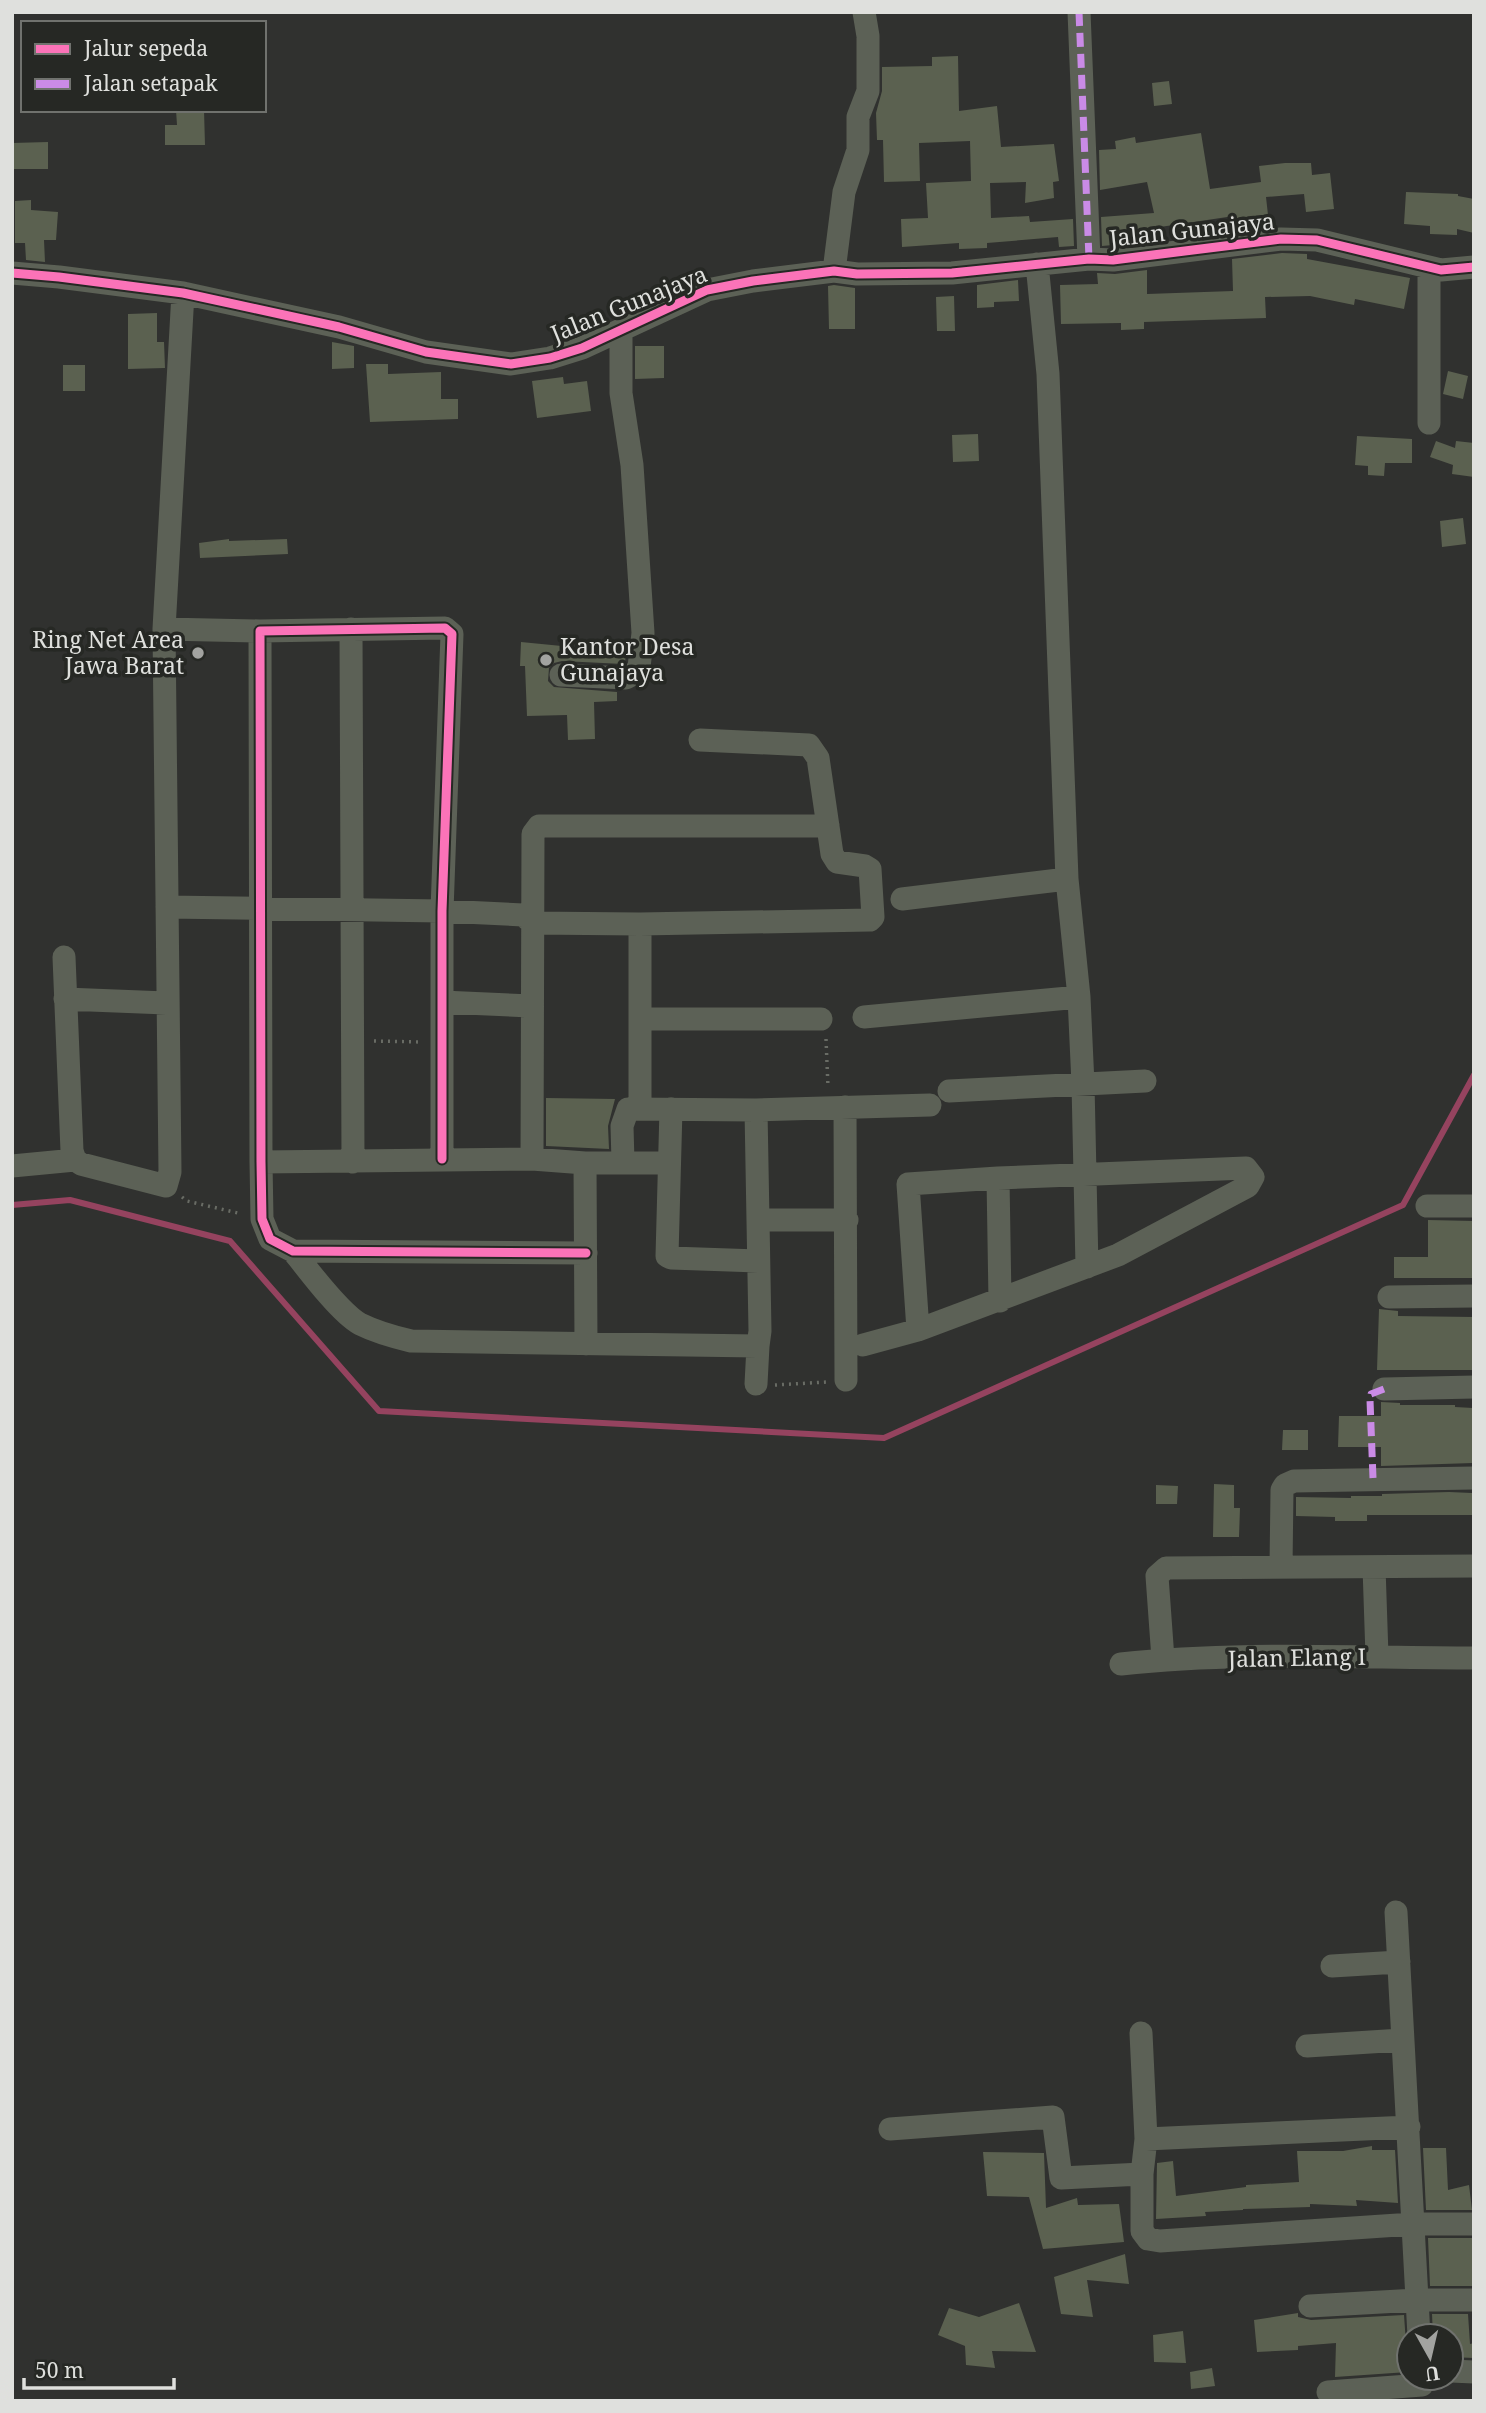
<svg xmlns="http://www.w3.org/2000/svg" width="1486" height="2413" viewBox="0 0 1486 2413" font-family="'Noto Serif',serif">
  <style>
    .lines { fill: none; stroke-linecap: round; stroke-linejoin: round }
    .stream { stroke: #95435f; stroke-width: 6 }
    .building { fill: #5b6150 }
    .path { stroke: #696c65; stroke-width: 3.5; stroke-dasharray: 2 5; stroke-linecap: butt }
    .street { stroke: #5c6156; stroke-width: 23 }
    .quiet { stroke: #ca8be6; stroke-width: 7; stroke-dasharray: 14 7; stroke-linecap: butt }
    .cycleway-casing { stroke: #262824; stroke-width: 13 }
    .cycleway { stroke: #fb73b8; stroke-width: 9 }
    .poi-dot { fill: #a2a3a0; stroke: #262824; stroke-width: 2.5 }
    .labels { text-anchor: middle; stroke-width: 7; stroke-linejoin: round; paint-order: stroke }
    .street-label { font-size: 23px; fill: #dfe0dd; stroke: #262824 }
    .poi-label { font-size: 23px; fill: #dfe0dd; stroke: #262824; text-anchor: end }
  </style>
  <rect width="100%" height="100%" fill="#30312f"/>
  <g class="lines">
    <path class="stream" d="M12 1205 70 1200 230 1241 379 1411 884 1438 1403 1205 1474 1075"/>
  </g>
  <path class="building" d="M958 56 959 111 997 106 1001 147 1054 144 1059 181 1053 182 1054 198 1025 203 1026 182 990 183 991 218 1029 216 1030 222 1073 219 1074 246 1059 247 1058 237 987 243V248L959 249V243L902 247 901 219 928 218 926 183 971 181 970 141 919 143 920 181 884 182 883 140H877L876 113 882 91V67L932 66V57Z
    M1169 81 1172 104 1154 106 1152 83Z
    M176 110H204L205 145H165V125H177Z
    M1201 133 1210 189 1261 182 1259 166 1285 163H1311L1312 175 1330 173 1334 209 1306 212 1304 194 1266 197 1268 215 1235 219 1234 216 1160 227V238L1146 239V242L1102 246 1101 217 1154 213 1147 182 1100 190 1099 150 1116 149 1115 141 1135 137 1136 143Z
    M48 142V169H12V143Z
    M1406 192 1458 194V196L1474 199V233L1457 229V235L1430 234V226L1404 224Z
    M31 200V210L58 212 56 240H44L45 262 26 260 25 243H15V201Z
    M1282 253 1307 254V259L1410 278 1404 309 1355 299 1354 305 1310 296 1265 297 1266 318 1144 322V329L1121 330V323L1061 324 1060 285 1098 284 1097 273 1115 274 1147 270V294L1233 291 1232 259Z
    M1018 280 1019 301 994 302V307L977 308V285Z
    M834 285 855 288V329H829L828 286Z
    M954 296 955 331H937L936 297Z
    M157 313V342H164L165 368 128 369V314Z
    M332 342 354 346V368L332 369Z
    M635 346H664V378L635 379Z
    M366 364H388V374L441 372V399H458V419L370 422Z
    M63 365H85V391H63Z
    M1448 371 1468 376 1463 399 1443 394Z
    M563 377 564 384 587 381 591 411 537 418 532 381Z
    M978 434 979 461 953 462 952 435Z
    M1357 436 1412 439V463H1385L1384 476 1368 475V466L1355 465Z
    M1436 441 1455 448 1456 441 1474 443V477L1452 474 1453 465 1430 457Z
    M1463 518 1466 544 1442 547 1440 521Z
    M229 539V541L287 539 288 554 200 558 199 543Z
    M521 642 572 647V649L627 648 625 662 623 664 562 661 554 663 549 668 548 681 554 687 617 692V701L594 702 595 739 568 740 567 715 527 716 525 666H520Z
    M546 1098 615 1099 608 1126 609 1149 546 1146Z
    M1428 1220 1474 1221V1278H1394V1257H1428Z
    M1379 1309 1398 1311V1316L1474 1317V1370H1377Z
    M1381 1402 1400 1403V1405H1455V1407L1473 1408V1463L1381 1466V1447H1338L1339 1416H1381Z
    M1283 1430H1308V1450H1282Z
    M1214 1484 1234 1485V1508H1240L1239 1537H1213Z
    M1156 1485 1178 1486 1177 1504H1156Z
    M1449 1492 1472 1493V1515H1367V1521H1335V1517L1296 1516V1497L1351 1498V1496H1382V1494Z
    M1372 2146V2150H1395L1398 2203 1356 2200 1357 2206 1310 2204V2207L1243 2209V2210L1205 2212 1206 2216 1156 2219 1157 2163 1173 2161 1176 2196 1246 2187V2185L1299 2182 1297 2151H1343Z
    M1423 2148H1446L1448 2190 1469 2185 1472 2210H1426Z
    M983 2152 1044 2153 1046 2208 1077 2198 1078 2205 1119 2204 1124 2242 1043 2249 1029 2197 987 2196Z
    M1428 2238H1474V2286H1430Z
    M1125 2254 1129 2284 1087 2280 1093 2317 1061 2314 1054 2277Z
    M1019 2303 1036 2352 992 2351 995 2368 966 2365 965 2346 938 2335 949 2308 979 2317Z
    M1298 2313V2317L1311 2320 1404 2315 1408 2372 1335 2377 1336 2343 1298 2346V2350L1257 2352 1254 2320Z
    M1432 2314H1468L1470 2344 1474 2343V2358L1451 2357V2336H1433Z
    M1183 2331 1186 2363 1154 2362 1153 2335Z
    M1212 2368 1215 2386 1191 2389 1190 2372Z"/>
  <g class="lines">
    <path class="path" d="M826 1039 828 1087
      M374 1041 422 1042
      M182 1197 187 1201 242 1214
      M775 1385 827 1382"/>
    <path class="street" d="M1079 12 1089 259
      M1037 264 1048 374 1067 879 1079 997 1083 1084 1087 1267
      M1429 268V423
      M834 271 844 192 858 150V117L868 91V36L864 12
      M12 273 59 277 183 293 339 327 426 352 511 364 550 358 582 348 707 290 753 281 834 271 857 274 952 273 1089 259 1113 260 1281 239 1317 240 1441 270 1474 267
      M164 629 260 631
      M351 629 353 1162
      M561 675 626 678 635 673 639 667 643 633 632 465 621 393V331
      M902 899 1067 879
      M167 907 442 911 523 915 532 923 640 924 870 920 873 917 870 869 865 866 837 862 832 854 818 758 809 745 700 740
      M64 957 72 1151 75 1160
      M65 999 166 1003
      M442 1002 531 1006
      M864 1017 1079 997
      M641 1019H821
      M949 1091 1145 1081
      M640 1107V924
      M845 1107 846 1380
      M671 1109 667 1256 671 1258 758 1261
      M442 1159V911L452 634 445 628 260 631 261 1162 262 1219 270 1239 293 1251 586 1253
      M532 1159 533 834 539 826H828
      M261 1162 532 1159 585 1163H669
      M623 1162 622 1126 628 1109 756 1110 930 1105
      M585 1163 586 1344
      M12 1166 75 1160 81 1164 166 1186 170 1172 164 629 183 293
      M998 1178 1000 1301
      M1427 1206H1474
      M759 1220H847
      M293 1251C308 1270 340 1313 360 1324 376 1332 394 1337 411 1341L758 1346 760 1331 756 1110
      M1389 1297 1474 1296
      M863 1345 918 1330 1118 1255 1248 1186 1253 1177 1246 1168 998 1178 908 1184 918 1330
      M756 1384 758 1346
      M1384 1389 1474 1387
      M1281 1567 1282 1490 1285 1485 1294 1481 1474 1478
      M1374 1567 1377 1656
      M1163 1659 1157 1576 1166 1568 1474 1566
      M1121 1664C1237 1651 1357 1658 1474 1658
      M1396 1912 1419 2336
      M1332 1966 1399 1962
      M1141 2033 1146 2139 1142 2174V2231L1148 2239 1160 2241 1413 2224H1474
      M1307 2046 1402 2040
      M890 2129 1053 2117 1061 2178 1142 2174
      M1146 2139 1409 2127
      M1310 2306 1417 2300H1474
      M1451 2371 1474 2372
      M1328 2392 1422 2385"/>
    <path class="quiet" d="M1079 12 1089 259
      M1373 1478 1370 1400 1371 1394 1384 1389"/>
    <defs>
      <path id="cycleway" d="M12 273 59 277 183 293 339 327 426 352 511 364 550 358 582 348 707 290 753 281 834 271 857 274 952 273 1089 259 1113 260 1281 239 1317 240 1441 270 1474 267
        M442 1159V911L452 634 445 628 260 631 261 1162 262 1219 270 1239 293 1251 586 1253"/>
    </defs>
    <use href="#cycleway" class="cycleway-casing"/>
    <use href="#cycleway" class="cycleway"/>
  </g>
  <g class="poi-dot">
    <circle cx="198" cy="653" r="7"/>
    <circle cx="546" cy="660" r="7"/>
  </g>
  <g class="labels">
    <g class="street-label">
      <text transform="translate(1192 230) rotate(-6)" y="8">Jalan Gunajaya</text>
      <text transform="translate(629 304) rotate(-22)" y="8">Jalan Gunajaya</text>
      <text transform="translate(1297 1658) rotate(-1)" y="8">Jalan Elang I</text>
    </g>
    <g class="poi-label">
      <text x="184" y="648">Ring Net Area<tspan x="184" dy="26">Jawa Barat</tspan></text>
      <text x="560" y="655" text-anchor="start">Kantor Desa<tspan x="560" dy="26">Gunajaya</tspan></text>
    </g>
  </g>
  <rect width="1486" height="2413" fill="none" stroke="#dfe0dd" stroke-width="28"/>
  <rect x="21" y="21" width="245" height="91" fill="#262824" stroke="#70726e" stroke-width="2"/>
  <rect x="35" y="44" width="35" height="10" fill="#fb73b8" stroke="#70726e" stroke-width="2"/>
  <text x="84" y="56" font-size="21" fill="#dfe0dd">Jalur sepeda</text>
  <rect x="35" y="79" width="35" height="10" fill="#ca8be6" stroke="#70726e" stroke-width="2"/>
  <text x="84" y="91" font-size="21" fill="#dfe0dd">Jalan setapak</text>
  <g transform="translate(1430 2357) rotate(172)"><circle r="33" fill="#262824" stroke="#70726e" stroke-width="2"/>
  <path d="M0-5L12 26L0 18L-12 26Z" fill="#a2a3a0"/>
  <text y="-10" font-size="19" font-weight="bold" text-anchor="middle" fill="#dfe0dd">U</text>
  </g>
  <path d="M24 2378v10h150v-10" fill="none" stroke="#dfe0dd" stroke-width="3.5"/>
  <text x="35" y="2378" font-size="21" fill="#dfe0dd" stroke="#262824" stroke-width="5" paint-order="stroke">50 m</text>
</svg>
